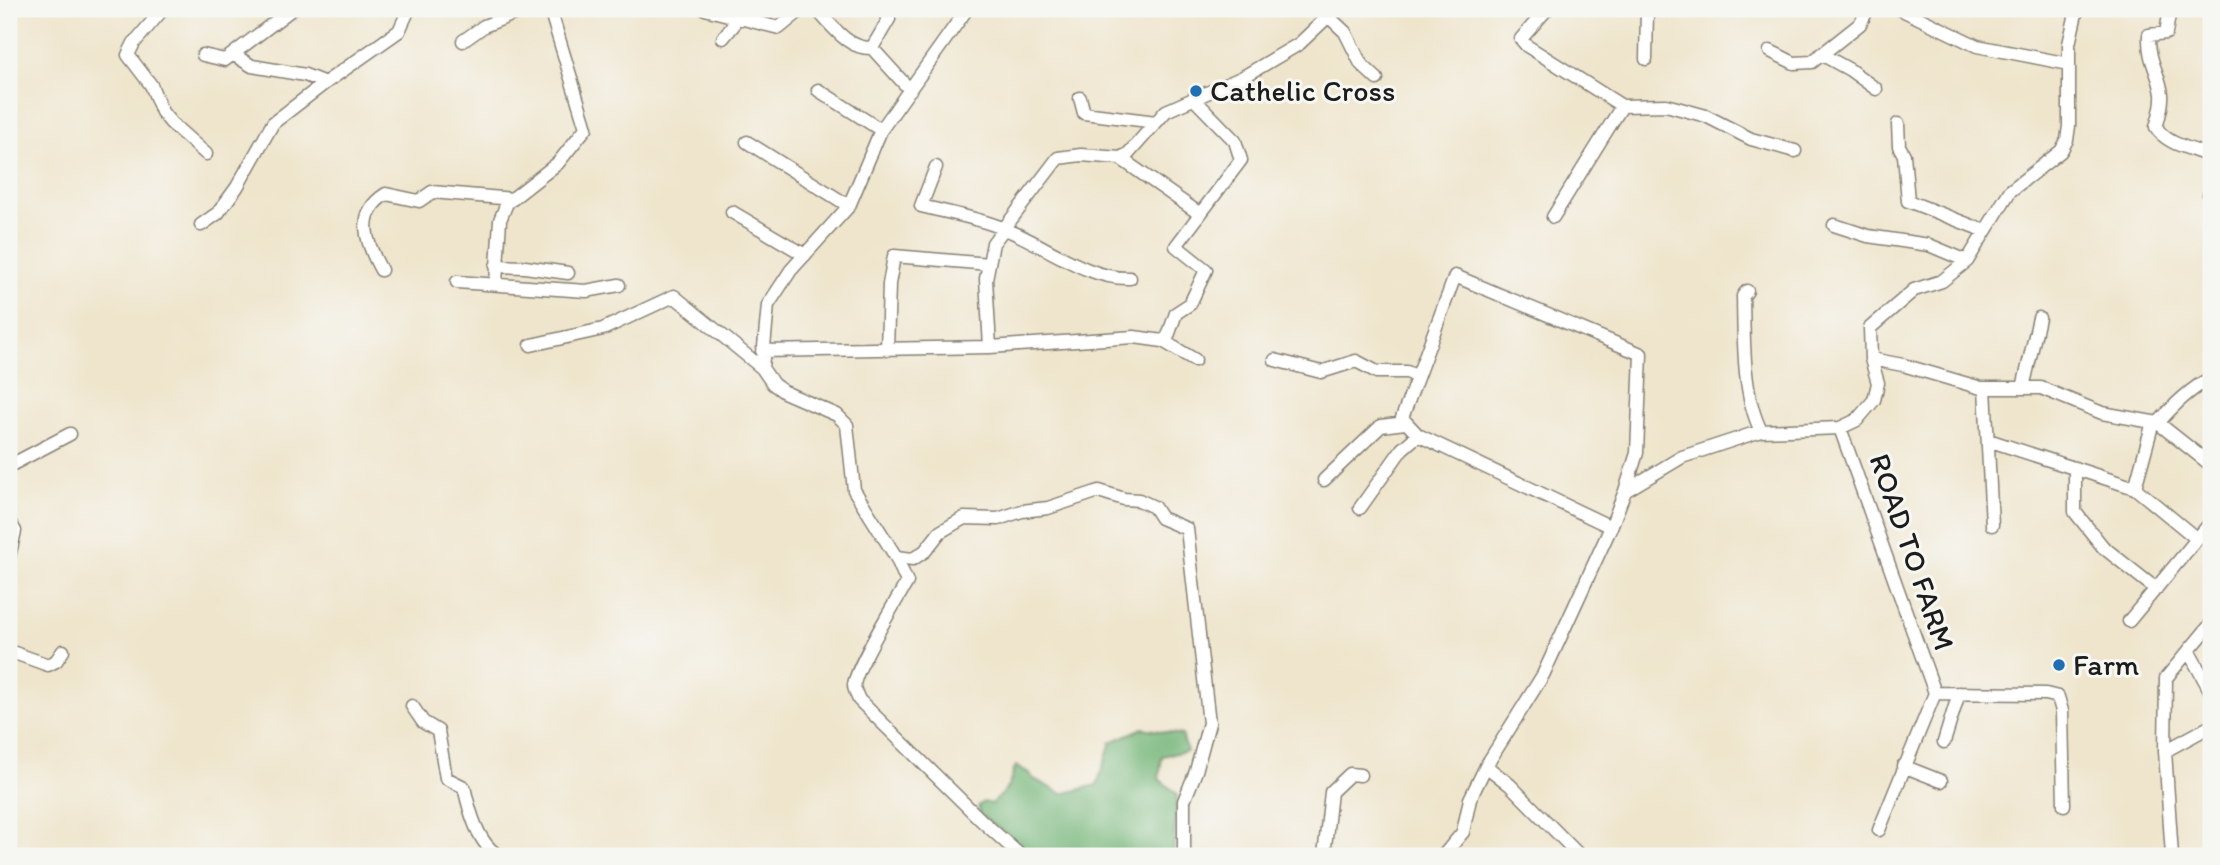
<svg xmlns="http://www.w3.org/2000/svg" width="2220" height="865" viewBox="0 0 2220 865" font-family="Itim,sans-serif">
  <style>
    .forest { fill: #74b678; stroke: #48694a; stroke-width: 2 }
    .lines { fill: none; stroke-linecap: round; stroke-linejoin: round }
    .minor-casing { stroke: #868074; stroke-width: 15 }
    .minor { stroke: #fff; stroke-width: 12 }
    .poi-dot { fill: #1f6fb2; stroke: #f6f6f2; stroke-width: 2.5 }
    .labels { text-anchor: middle; stroke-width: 6; stroke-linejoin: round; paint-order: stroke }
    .poi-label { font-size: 30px; fill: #1c1c1c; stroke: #f6f6f2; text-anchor: start }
    .street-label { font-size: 30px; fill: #1c1c1c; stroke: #f6f6f2 }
  </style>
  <rect width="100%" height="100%" fill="#f6f6f2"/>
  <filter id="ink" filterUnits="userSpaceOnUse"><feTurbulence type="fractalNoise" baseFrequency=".0143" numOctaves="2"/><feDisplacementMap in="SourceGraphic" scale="14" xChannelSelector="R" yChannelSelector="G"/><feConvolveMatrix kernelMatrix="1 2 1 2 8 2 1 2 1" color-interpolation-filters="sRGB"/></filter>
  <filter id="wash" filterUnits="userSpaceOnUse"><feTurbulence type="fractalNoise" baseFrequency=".00686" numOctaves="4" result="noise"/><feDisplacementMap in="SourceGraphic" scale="28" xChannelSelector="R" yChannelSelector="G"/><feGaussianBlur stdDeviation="1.57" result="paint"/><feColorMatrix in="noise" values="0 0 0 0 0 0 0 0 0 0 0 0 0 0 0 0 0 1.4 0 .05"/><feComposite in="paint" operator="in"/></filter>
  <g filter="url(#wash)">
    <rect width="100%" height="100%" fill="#efe5cc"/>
    <path class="forest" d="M1143 728 1182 735 1187 751 1162 756 1159 779 1177 794 1173 856H1034L980 814 978 806 983 802 992 804C998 798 1006 792 1009 784 1012 778 1012 773 1016 766L1029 773 1032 778 1062 794 1097 785 1111 742Z"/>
  </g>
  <g filter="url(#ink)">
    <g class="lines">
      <defs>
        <path id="minor" d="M163 9 134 43 128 55 151 85 162 112 171 123 206 154
          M705 9 779 28 802 9
          M816 9C832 25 847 49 872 48L910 90
          M967 9 881 130 849 206 791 270 768 305 762 368 773 384 784 392 837 415 847 425 854 490 896 557 907 582C896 601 856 667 854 685 854 690 857 695 859 700L981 820 1021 856
          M1547 9 1521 39 1527 46 1622 106 1553 217
          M1900 9 1977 46 2069 64
          M2170 9 2166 33 2149 35C2148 63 2159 71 2162 94 2163 105 2159 117 2156 127 2167 146 2194 148 2211 157
          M1328 16 1345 32 1361 64 1377 79
          M723 38 733 26 734 17
          M463 41 484 26 526 9
          M872 48 889 19 882 9
          M1770 51 1794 63 1812 62 1860 24 1868 9
          M1821 54 1850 70 1876 89
          M203 55 225 60 292 9
          M234 55 252 66 305 75 325 83
          M1646 59 1647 9
          M818 90 881 130
          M1080 98 1084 113 1156 122
          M1622 106 1666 105 1706 116 1751 139 1795 151
          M1898 124 1899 146 1904 155 1908 201 1985 231
          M747 142 849 206
          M1120 158 1200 214
          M936 167 921 206C949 213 979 218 1005 229 1044 244 1088 280 1130 278
          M2211 190 2209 195 2211 197
          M732 212 805 255
          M201 225 218 213 237 187 273 123 325 83 399 31 409 9
          M1834 225 1868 236 1929 245 1967 261
          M496 266 525 267 568 273
          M381 270C366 243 355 213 386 194L419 201 432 192 513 199
          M457 282 586 291 619 285
          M496 283 500 220 507 203 558 163 586 128 550 9
          M1747 291 1743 296C1744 338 1742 393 1761 431
          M1163 341 1168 336 1176 313 1190 304 1206 270 1176 246 1241 160 1235 141 1193 98
          M531 345 603 329 674 296 762 368
          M990 347 986 279 993 243 1058 158 1081 155 1120 158 1128 154 1166 111 1243 77 1299 44 1336 9
          M887 350 889 284 894 256 989 264
          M762 351 990 347 1134 337 1163 341 1195 360
          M1871 359 1903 365 1981 388H2041L2102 413 2158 423 2211 465
          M1275 360 1321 372 1356 361 1377 372H1407L1416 376
          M1985 388 1992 525
          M2023 388 2039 318
          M2158 423C2174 405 2190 389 2211 378
          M1840 428 1935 693
          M1988 440 2135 488 2197 539
          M9 466 70 434
          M2075 468V512L2103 547 2156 589
          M1324 480 1381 426 1405 423
          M2135 488 2153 422
          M1625 491 1637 453 1641 354 1455 276 1402 418 1418 435 1611 527 1625 491 1682 457 1761 431 1840 428 1857 420 1874 400 1878 383 1871 359 1870 328 1914 290 1942 281 1967 261 2010 191 2061 151 2067 140 2069 126V44L2077 9
          M1360 508 1402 449 1418 435
          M9 522 15 531 9 557
          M896 557 913 559 925 551 940 532 964 518 998 519 1022 511 1048 508 1099 491 1124 499 1139 500 1154 507 1161 518 1187 529 1209 723 1196 771 1184 801V850L1181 856
          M2129 621 2211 522
          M9 651 48 665 56 661 63 651
          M2189 652 2211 692
          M1935 693 2046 694 2058 697 2062 711 2064 805
          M412 706 423 722 438 731 446 778 464 787C469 809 478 846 500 856
          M1944 742 1959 693
          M2165 751 2211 726
          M1486 766 1510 785 1580 856
          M1903 766 1941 781
          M1879 830 1935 693
          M1324 856 1331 792 1350 774 1360 775
          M1443 856 1463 832 1470 799 1486 766 1543 675 1611 527
          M2172 856 2165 751 2166 678 2211 624"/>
      </defs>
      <use href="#minor" class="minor-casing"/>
      <use href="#minor" class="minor"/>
    </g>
  </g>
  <g class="poi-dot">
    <circle cx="1196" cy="91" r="7"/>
    <circle cx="2059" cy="665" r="7"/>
  </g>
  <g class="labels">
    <g class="poi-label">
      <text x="1210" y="101">Cathelic Cross</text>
      <text x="2073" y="675">Farm</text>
    </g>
    <g class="street-label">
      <text transform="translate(1912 552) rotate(71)" y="10">ROAD TO FARM</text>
    </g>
  </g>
  <rect width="2220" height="865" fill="none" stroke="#f6f6f2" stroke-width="35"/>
</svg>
